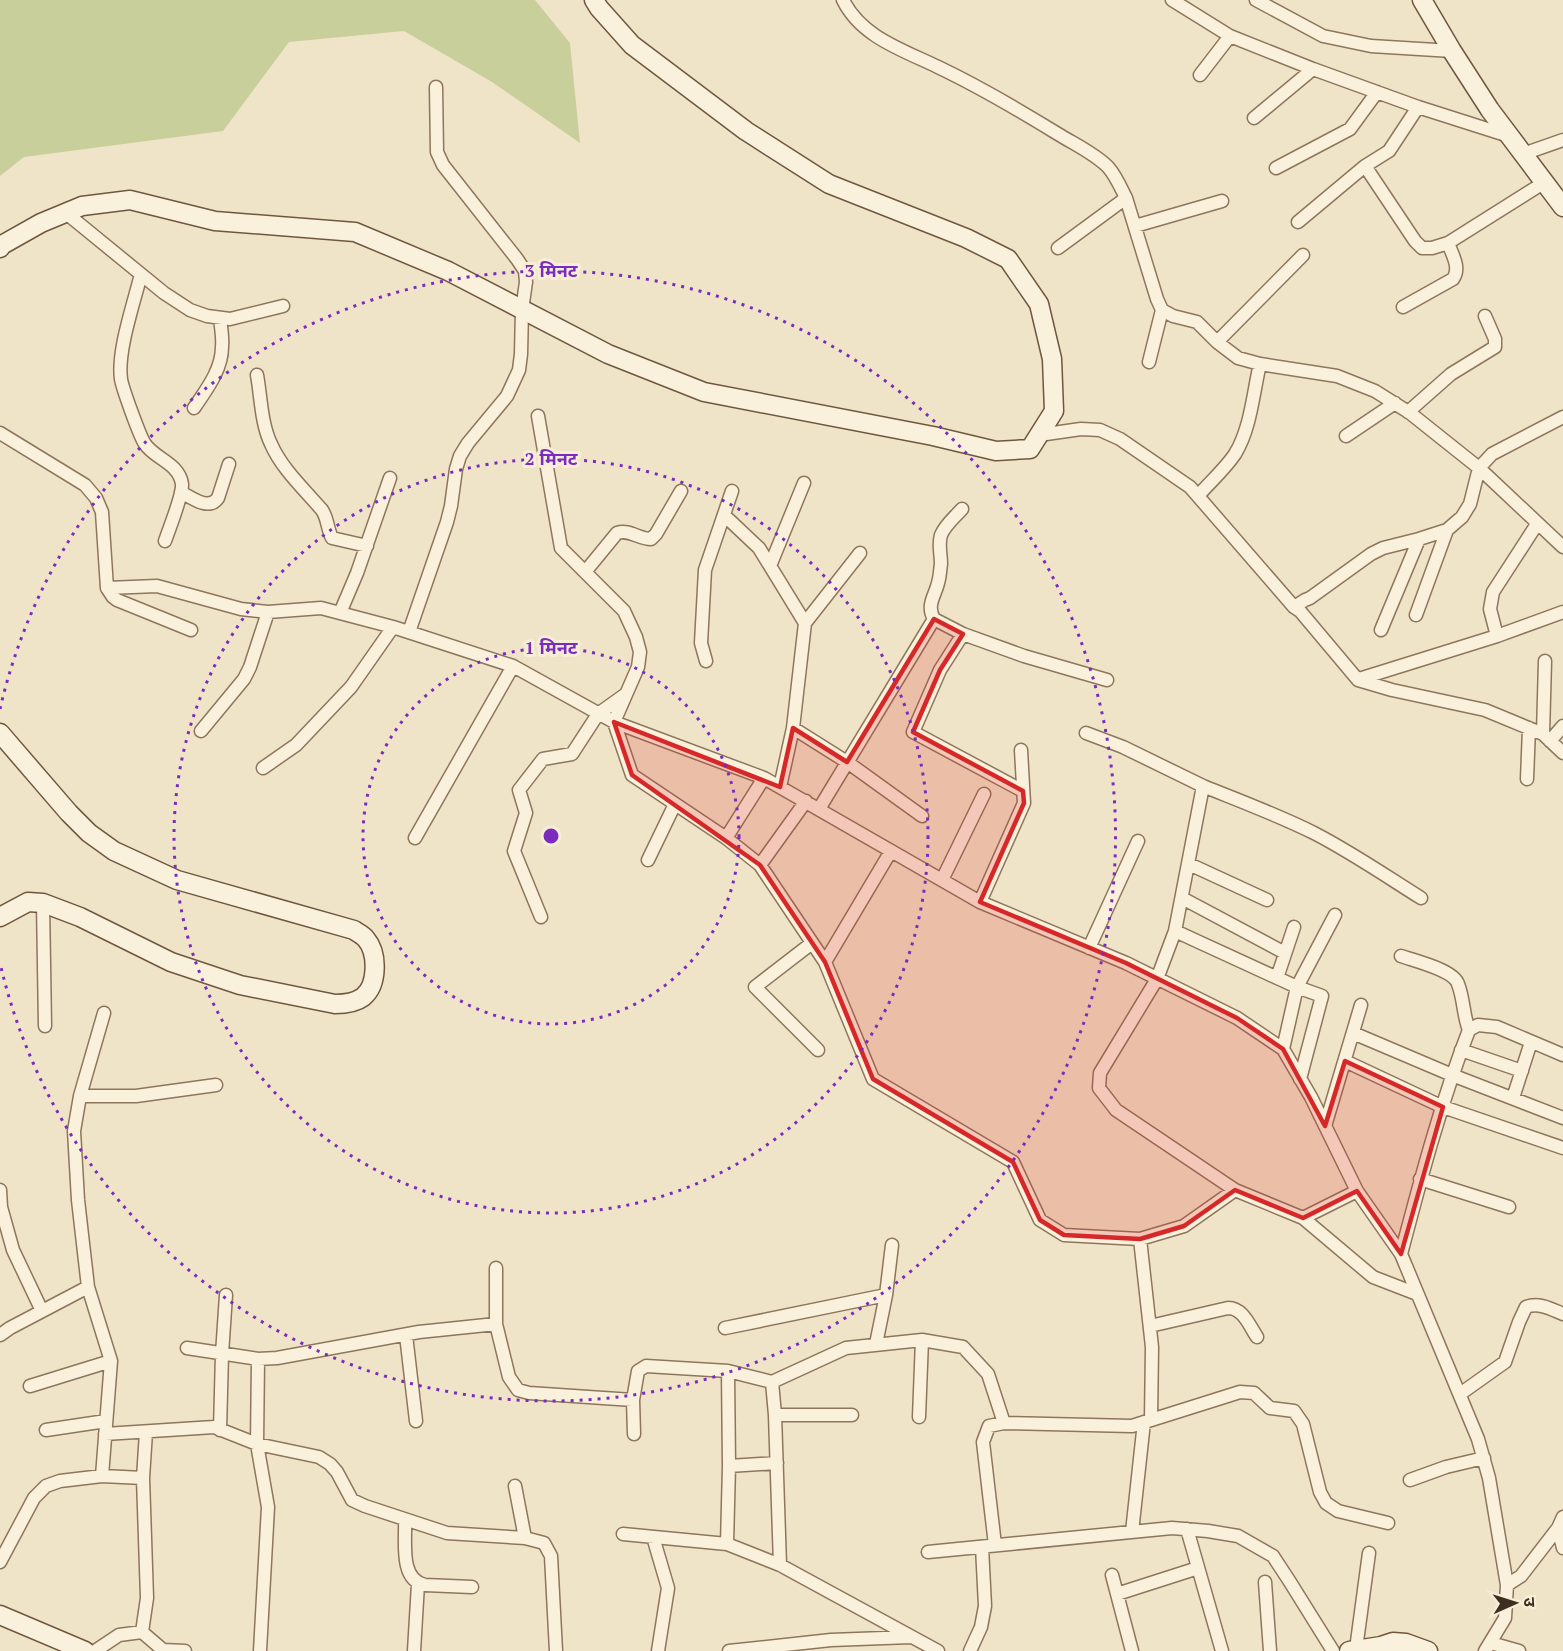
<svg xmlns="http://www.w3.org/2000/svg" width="1563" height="1651" viewBox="0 0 1563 1651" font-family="'PT Serif','Noto Sans Devanagari',serif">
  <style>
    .green { fill: #c9cf9b }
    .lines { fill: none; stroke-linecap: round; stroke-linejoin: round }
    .street-casing { stroke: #8d765c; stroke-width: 15 }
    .secondary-casing { stroke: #6f573f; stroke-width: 21 }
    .street { stroke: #faf1dc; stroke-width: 12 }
    .secondary { stroke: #faf1dc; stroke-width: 18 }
    .marked { fill: #d62828; fill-opacity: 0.2; stroke: #d62828; stroke-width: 4.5; stroke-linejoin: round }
    .ring { fill: none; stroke: #7b2cbf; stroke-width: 3; stroke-dasharray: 3 6 }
    .centre { fill: #7b2cbf; stroke: #f7eed8; stroke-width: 3 }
    .ring-label { font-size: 18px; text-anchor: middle; font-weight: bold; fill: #7b2cbf; stroke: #f7eed8; stroke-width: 6; stroke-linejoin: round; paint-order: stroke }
  </style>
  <rect width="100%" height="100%" fill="#f0e4c8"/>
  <path class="green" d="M0 0H535L570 43 580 143 492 82 404 31 289 42 223 131 24 157 0 176Z"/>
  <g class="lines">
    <defs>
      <path id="street" d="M843 0C861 37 903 50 938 67 980 87 1019 110 1058 134 1074 144 1094 153 1108 167 1116 176 1121 188 1126 198L1157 299 1162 310 1149 362
        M1172 0 1230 36 1313 69 1418 107 1509 136
        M1256 0 1323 36 1371 46 1452 51
        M1200 75 1230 36
        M1254 118 1313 69
        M1523 154 1563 140
        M1365 166 1415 241 1422 248H1432L1448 243 1545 182
        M1276 168 1350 129 1377 92
        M66 213 164 293 190 310 207 316 230 319 283 306
        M1298 222 1365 166 1389 151 1418 107
        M1135 226 1222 201
        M1058 248 1126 198
        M141 274C134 303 117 351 121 379 122 387 140 437 145 444 155 459 179 463 182 484 183 495 169 529 165 541
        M1403 307 1453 279C1461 268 1452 254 1448 243
        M1162 310 1173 316 1197 322 1217 342 1238 358 1260 364 1337 376 1375 391 1410 413 1479 468 1563 547
        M1217 342 1303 255
        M257 375C261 397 261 423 271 444 282 469 304 489 322 510 328 519 327 528 332 538L367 546
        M194 408C206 390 222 370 222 347 223 338 221 328 220 318
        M1408 412 1451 374 1495 347V339L1485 316
        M538 416 561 548 624 611 636 637 640 652 638 667 614 722 632 775 726 838 760 865 825 962 873 1079 1013 1162 1040 1220 1064 1235 1140 1239 1184 1226 1235 1190 1303 1218 1373 1277 1417 1294
        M0 433 85 485 96 498 102 512 107 588 157 586 241 609 268 612 321 608 393 627 513 666 614 722 764 778 980 902 1126 963 1237 1018 1283 1049 1311 1097 1357 1191 1401 1254 1478 1439 1489 1478 1507 1585 1505 1618 1485 1651
        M1039 435 1081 429 1100 430 1120 439 1190 487 1294 607 1300 611 1358 680 1392 690 1485 710 1543 734 1563 753
        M1346 436 1395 403
        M181 492C192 498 209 511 218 498L229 464
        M1198 496C1210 482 1225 469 1235 454 1251 428 1253 393 1260 364
        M724 515 759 548 805 623 793 728 780 787
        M770 566 804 483
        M585 572 617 533C630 529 638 539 651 539L656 534 681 491
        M107 588 113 597 117 600 191 630
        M1294 607 1305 600 1310 598 1371 554 1383 548 1419 539 1447 530 1455 523 1462 517 1470 504 1479 468 1492 454 1563 417
        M340 613 357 573 390 478
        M1416 615 1447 530
        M934 619C926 605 935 596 938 583 940 577 940 570 941 564 941 554 938 544 941 535 945 525 955 517 962 509
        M805 623 860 553
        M1381 630 1419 539
        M409 632 447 522 451 506 456 469 460 456 468 443 507 396 519 370 521 354 522 310 526 282 525 271 517 259 443 165 437 152 436 87
        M963 634 940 670 913 732 1023 791
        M1497 636 1490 609 1493 592 1537 524
        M706 661 701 643 705 570 732 491
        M1359 679 1497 636 1563 612
        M793 728 847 762 922 816
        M201 731 244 679 250 667 268 612
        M1086 733 1123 747 1203 786 1175 931 1157 979 1100 1073 1099 1088 1116 1110 1235 1190
        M1543 734 1545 661
        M1550 741 1563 726
        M263 768 296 745 351 687 393 627
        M1527 779 1529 728
        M1203 786C1240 801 1278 815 1314 833 1351 852 1386 876 1421 898
        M819 809 934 619 963 634 1024 656 1107 680
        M415 838 513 666
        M726 838 764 778
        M648 860 675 804
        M1189 864 1267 900
        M760 865 806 801
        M942 880 984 794
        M1182 898 1285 953
        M980 902 1024 803 1021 750
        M43 903 45 1026
        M541 917 514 851 526 813 519 790 543 759 572 754 598 714 626 694
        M1175 931 1297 987 1335 915
        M812 943 755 987 818 1050
        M1089 948 1138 841
        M1401 956C1415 961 1454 970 1458 984 1464 999 1463 1015 1469 1030
        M825 962 891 851
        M1277 978 1294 927
        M104 1013 80 1096 74 1131 78 1200 88 1287 111 1361 102 1476 143 1478
        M1353 1033 1452 1075 1563 1118
        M1283 1049 1297 987 1322 996 1300 1079
        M1461 1050 1522 1071
        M1345 1061 1443 1107 1563 1148
        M80 1096H136L216 1085
        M1513 1098 1531 1042
        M1325 1126 1361 1005
        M1420 1179 1509 1207
        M0 1190 1 1207 13 1250 42 1311
        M1303 1218 1357 1191
        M1140 1239 1152 1347 1151 1420
        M1401 1254C1421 1178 1441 1102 1469 1030L1478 1025 1497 1027 1563 1055
        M496 1268V1324
        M886 1295 892 1245
        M1150 1326 1228 1308C1243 1308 1249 1325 1257 1337
        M725 1328 886 1295 876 1344
        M0 1335 10 1328 88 1287
        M406 1335 416 1421
        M187 1348 258 1359 277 1358 419 1332 496 1324 509 1377 518 1390 529 1393 633 1400
        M258 1359 257 1444 268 1507 260 1651
        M728 1371 772 1382 846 1348 922 1340 963 1347 988 1374 1004 1423 1132 1426 1240 1392 1254 1393 1270 1408 1294 1411 1303 1424 1320 1492 1326 1503 1338 1511 1388 1523
        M772 1382 775 1415 780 1565
        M30 1386 111 1361
        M1460 1394 1505 1362 1519 1322 1526 1307C1539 1302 1551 1309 1563 1314
        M775 1415H852
        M919 1417 922 1340
        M46 1430 106 1421
        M220 1430 222 1354 226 1295
        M105 1434 214 1427 257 1444 319 1457 330 1464 337 1472 352 1500 365 1506 447 1533 525 1538 544 1543 551 1556 556 1651
        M634 1434 633 1400 638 1371 646 1366 728 1371 729 1466 727 1544
        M729 1466 777 1463
        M1410 1480 1446 1467 1484 1458
        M515 1486 525 1538
        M1563 1517 1558 1528 1563 1548
        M405 1520C406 1541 399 1580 425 1585L472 1587
        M1187 1529 1222 1651
        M1132 1532 1144 1422
        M623 1534 727 1544 780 1565 938 1651
        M653 1537 668 1588 658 1651
        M995 1545 983 1442 989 1426 1004 1423
        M928 1552 1172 1528 1208 1531 1238 1536 1273 1556 1290 1582 1333 1651
        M0 1562 34 1498 46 1486 60 1481 102 1476
        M1112 1575 1132 1651
        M1265 1582 1270 1651
        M1507 1585 1521 1576 1558 1528
        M1117 1594 1198 1568
        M142 1632 147 1598 143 1478 146 1432
        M1491 1643 1519 1651
        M1356 1649 1369 1553
        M95 1651 119 1635 142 1632 163 1650 185 1651
        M414 1651 418 1584
        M729 1651 831 1640 911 1637
        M970 1651 981 1627 985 1606 982 1547"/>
      <path id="secondary" d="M1422 0 1452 51 1490 110 1563 207
        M0 248 2 245 41 223 82 206 130 200 215 221 355 232 448 271 608 354 704 392 933 436 996 451 1030 449 1054 411 1052 359 1039 304 1008 259 966 238 829 184 746 131 632 45 599 8 594 0
        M0 733 69 813 89 833 114 851 177 880 354 930C358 933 363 935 366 939 378 953 378 985 363 997 355 1003 345 1004 335 1004L240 985 171 962 80 917 43 903 28 902 0 917
        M0 1615 85 1651
        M1349 1651 1381 1646 1393 1642 1406 1643 1428 1651"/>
    </defs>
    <use href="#street" class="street-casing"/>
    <use href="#secondary" class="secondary-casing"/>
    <use href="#street" class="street"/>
    <use href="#secondary" class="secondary"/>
  </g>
  <path class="marked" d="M934 619 963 634 940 670 913 732 1023 791 1024 803 980 902 1126 963 1237 1018 1283 1049 1325 1126 1345 1061 1443 1107 1401 1254 1357 1191 1303 1218 1235 1190 1184 1226 1140 1239 1064 1235 1040 1220 1013 1162 873 1079 825 962 760 865 632 775 614 722 780 787 793 728 847 762Z"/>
  <g class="ring">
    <circle cx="551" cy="836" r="188"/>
    <circle cx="551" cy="836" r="377"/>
    <path d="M0 709A565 565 0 1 1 0 963"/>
  </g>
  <circle cx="551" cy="836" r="9" class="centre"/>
  <g class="ring-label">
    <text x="551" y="277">3 मिनट</text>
    <text x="551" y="465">2 मिनट</text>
    <text x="551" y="654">1 मिनट</text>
  </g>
  <g transform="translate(1515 1603) rotate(87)" stroke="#f7eed8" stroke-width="4.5" paint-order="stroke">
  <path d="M0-4.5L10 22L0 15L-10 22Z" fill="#3d2e20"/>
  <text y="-9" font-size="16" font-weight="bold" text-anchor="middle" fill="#3d2e20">उ</text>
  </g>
</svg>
